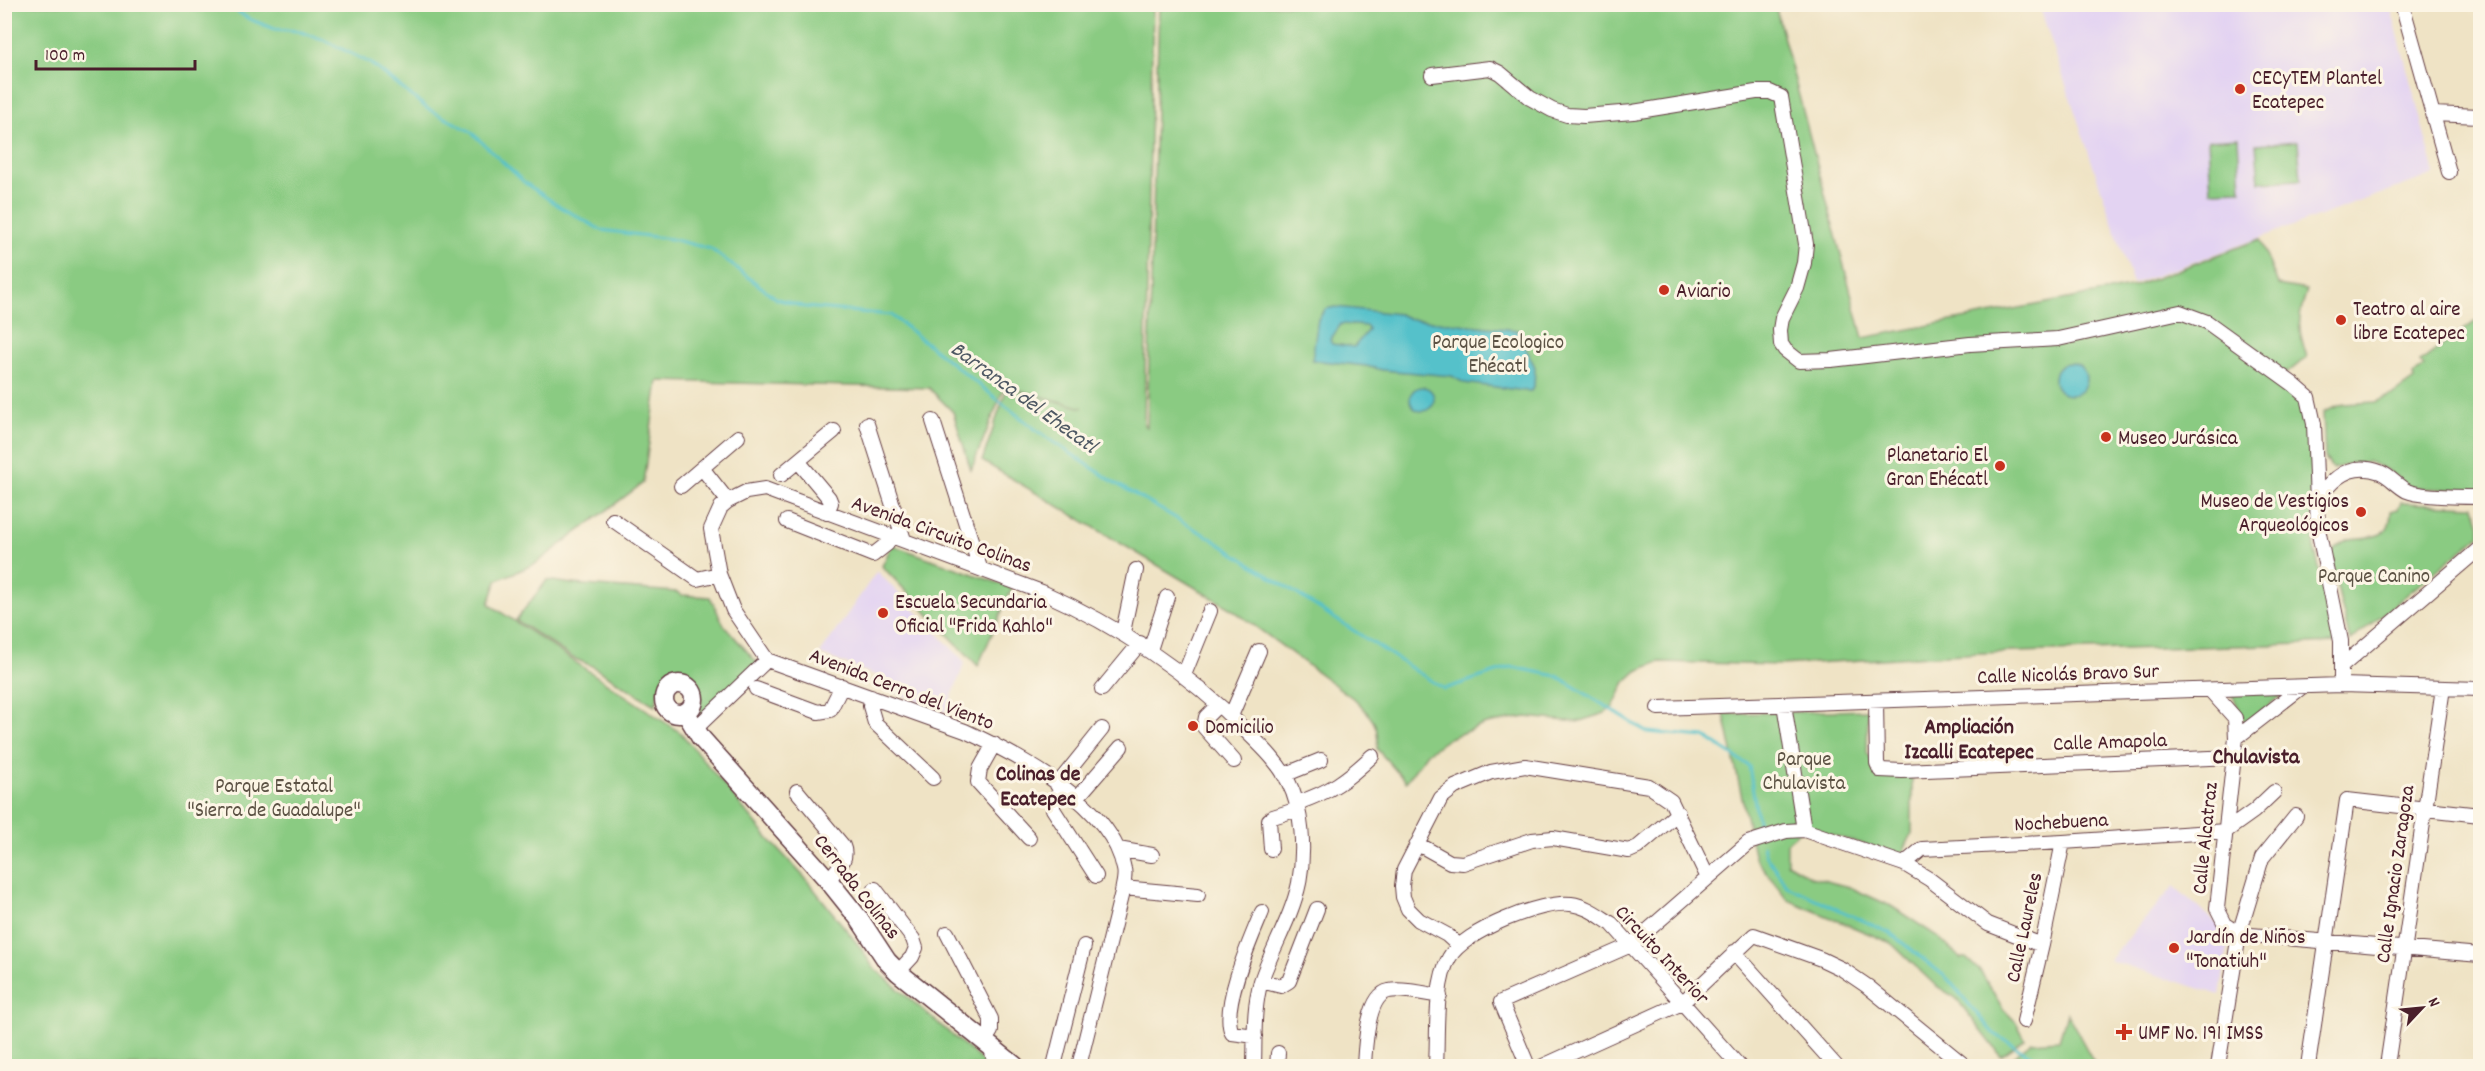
<svg xmlns="http://www.w3.org/2000/svg" width="2485" height="1071" viewBox="0 0 2485 1071" font-family="Dekko,sans-serif">
  <style>
    .built { fill: #e3d3f2 }
    .green { fill: #8acb82; stroke: #6a7556; stroke-width: 1.5 }
    .water { fill: #54c1ca; stroke: #4f707a; stroke-width: 1.5; fill-rule: evenodd }
    .lines { fill: none; stroke-linecap: round; stroke-linejoin: round }
    .stream { stroke: #54c1ca; stroke-width: 3 }
    .minor-casing { stroke: #633c42; stroke-width: 16 }
    .major-casing { stroke: #633c42; stroke-width: 21 }
    .minor { stroke: #fff; stroke-width: 14 }
    .major { stroke: #fff; stroke-width: 18 }
    .poi-dot { fill: #c8321e; stroke: #fcf5e5; stroke-width: 2 }
    .labels { text-anchor: middle; stroke-width: 6; stroke-linejoin: round; paint-order: stroke }
    .poi-label { font-size: 21px; fill: #4a1f2b; stroke: #fcf5e5; text-anchor: start }
    .park-label { font-size: 21px; fill: #5d5345; stroke: #fcf5e5 }
    .street-label { font-size: 21px; fill: #4a1f2b; stroke: #fcf5e5 }
    .water-label { font-size: 22px; font-style: italic; fill: #4e5863; stroke: #fcf5e5 }
    .neighbourhood-label { font-size: 22px; font-weight: bold; fill: #4a1f2b; stroke: #fcf5e5 }
  </style>
  <rect width="100%" height="100%" fill="#fcf5e5"/>
  <filter id="ink" filterUnits="userSpaceOnUse"><feTurbulence type="fractalNoise" baseFrequency=".0167" numOctaves="2"/><feDisplacementMap in="SourceGraphic" scale="12" xChannelSelector="R" yChannelSelector="G"/><feConvolveMatrix kernelMatrix="1 2 1 2 8 2 1 2 1" color-interpolation-filters="sRGB"/></filter>
  <filter id="wash" filterUnits="userSpaceOnUse"><feTurbulence type="fractalNoise" baseFrequency=".008" numOctaves="4" result="noise"/><feDisplacementMap in="SourceGraphic" scale="24" xChannelSelector="R" yChannelSelector="G"/><feGaussianBlur stdDeviation="1.35" result="paint"/><feColorMatrix in="noise" values="0 0 0 0 0 0 0 0 0 0 0 0 0 0 0 0 0 1.4 0 .05"/><feComposite in="paint" operator="in"/></filter>
  <g filter="url(#wash)">
    <rect width="100%" height="100%" fill="#efe3c5"/>
    <path class="built" d="M2039 5H2390L2435 174 2133 284Z
      M877 571 965 662 946 712 894 692 896 683 820 654Z
      M2174 886 2230 935 2220 995 2109 960Z"/>
    <path class="green" d="M5 5H1153L1144 425 1147 427 1159 5H1775L1863 338 2135 286 2260 239 2278 285 2307 290C2297 320 2297 327 2307 357L2287 373 2272 378 2292 391 2301 401 2308 413 2311 435 2314 548 2338 643 1980 653 1781 665 1659 662 1637 671 1625 682 1613 707 1605 713 1577 722 1526 717 1486 724 1449 738 1427 753 1406 782 1377 749C1380 726 1373 719 1358 702L1233 610 982 461 1007 388 1083 408 1005 386 971 470 953 412 929 388 658 381 643 483 535 564 497 580 489 604 681 733 768 838 806 879 860 947 873 967 988 1066H5Z
      M2238 138 2241 190 2211 191 2208 140Z
      M2298 141 2301 180 2259 182 2256 144Z
      M2479 319 2480 490 2410 488 2387 470 2369 462 2353 463 2332 469 2325 457 2323 412 2344 404 2375 402 2390 396 2414 379 2413 375 2424 367 2420 362Z
      M2401 503 2474 506 2480 525V535L2350 641 2329 553C2335 549 2342 541 2349 539 2369 536 2391 542 2391 511L2398 509Z
      M892 545 1012 588 978 666 882 566Z
      M547 580 572 584 677 592 682 595 710 597 724 625 759 665 699 716C703 697 701 681 682 674 664 677 657 688 656 706L592 666 573 658 516 620Z
      M2286 691 2246 724 2231 692Z
      M1868 710 1867 753 1884 775 1912 777V833L1902 855 1803 827 1787 843V863L1811 877 1849 887 1891 906 1937 936 1960 958H1966L1981 972 2003 1009 2016 1022 2025 1039 2001 1056 1956 998 1935 985 1891 943 1788 900 1755 858 1724 714Z
      M2067 1013 2096 1066H2001L2032 1042 2059 1040Z"/>
    <path class="water" d="M1335 307 1399 314 1410 319 1517 330 1535 367 1534 388 1531 391H1526L1464 383 1452 376 1382 370 1366 366 1312 360 1318 319 1326 309ZM1341 324 1367 326 1368 330 1354 347 1332 344 1330 340Z
      M2054 379a16 16 0 1 1 32 0a16 16 0 1 1-32 0Z
      M1410 399a12 12 0 1 1 24 0a12 12 0 1 1-24 0Z"/>
    <g class="lines">
      <path class="stream" d="M226 4 249 19 275 29 298 31 324 40 370 63 428 109 470 131 525 183 559 206 601 230 671 239 711 249 777 299 805 307 891 315 1040 433 1115 483 1212 539 1444 689 1512 667 1557 676 1647 732 1705 737 1749 766 1759 828
        M1763 846 1765 854 1787 886 1890 933 1947 978 1993 1033 2049 1066"/>
    </g>
  </g>
  <g filter="url(#ink)">
    <g class="lines">
      <defs>
        <path id="minor" d="M2402 4 2449 172
          M1432 75 1490 68 1500 73 1530 98 1552 110 1567 115 1584 116 1633 112 1756 92H1770L1781 97 1806 244 1804 263 1797 288 1782 318 1780 330 1781 344 1785 350 1799 361 1831 360 1970 344 2058 339 2180 312 2207 322 2293 384 2308 397 2314 424 2318 529 2341 641V685
          M2432 114 2480 116
          M933 421 980 568
          M867 424 904 540
          M798 461 829 498 831 503 827 513
          M702 468 728 501
          M781 475 834 431
          M681 486 738 437
          M2317 502C2331 478 2351 461 2380 472 2390 476 2397 486 2407 491 2420 497 2465 497 2480 497
          M613 520 697 579 719 574
          M787 521 873 555 887 544 889 535
          M1123 632 1136 570
          M1150 650 1167 597
          M2342 666 2480 548
          M1184 675 1210 611
          M756 689 818 712 830 710 842 686
          M1102 689 1140 643
          M2210 690 2235 718 2236 738 2217 908 2225 924 2239 934
          M871 697 870 706 875 723 933 778
          M1876 701 1877 763 1880 770 1902 771 2234 757
          M1784 704 1804 830
          M1218 705 1206 717 1204 727 1234 761
          M1658 708 2341 685 2480 689
          M1231 716 1259 651
          M695 729 767 660
          M2236 738 2302 687
          M994 744 980 769 978 782 1029 838
          M1284 775 1321 760
          M1057 785 1102 729
          M1062 788 1053 802V809L1096 876
          M797 791 843 846C849 860 837 869 828 880
          M1076 799 1121 747
          M1297 803C1330 792 1347 780 1372 756
          M1418 844 1450 862 1463 863 1532 840 1553 838 1629 851 1638 847 1678 813
          M1118 849 1152 855
          M1271 849 1269 820 1273 817 1298 809
          M1904 864 1922 849 2063 842 2226 831 2254 811 2274 792
          M1123 888 1198 895
          M875 889 913 939 916 948 912 957 898 972
          M947 933 991 1019V1031L985 1040
          M2239 934 2480 955
          M1459 946 1447 935 1419 920 1408 909 1403 897 1402 886 1404 870 1441 798 1455 787 1491 772 1525 766 1649 786 1671 801 1708 878
          M1734 952 1836 1066
          M1261 981 1281 986 1289 981 1317 909
          M2024 1021 2042 945 2063 842
          M1255 1036 1232 1033C1220 1008 1251 938 1262 912
          M990 1045 996 1066
          M1054 1066 1084 946
          M1079 1066 1122 892C1123 885 1126 876 1124 869 1112 805 1020 756 965 731L767 660 733 610 719 574 711 529 721 507 728 501 746 492 765 489 1042 592C1118 626 1185 670 1244 729 1260 745 1277 760 1288 781 1303 810 1305 851 1299 883 1292 917 1272 948 1261 981 1253 1008 1255 1038 1254 1066
          M1277 1066 1278 1053
          M1364 1066C1365 1048 1367 995 1389 991 1401 988 1427 994 1440 996
          M1436 1066C1438 1036 1434 984 1449 958 1463 931 1543 900 1571 904 1587 906 1599 916 1612 924L1739 1066
          M1528 1066 1501 1002 1631 945 1748 843 1786 831 1804 830 1904 864 1929 879 1988 924 2042 945
          M1543 1066 1682 1003 1754 935 1821 959 1842 969 1867 986 1965 1066
          M2218 1066 2239 934 2262 858 2296 816
          M2308 1066 2347 800 2480 815
          M2387 1066 2443 688"/>
        <path id="major" d="M664 699a15 15 0 1 1 30 0a15 15 0 1 1-30 0Z
          M686 713 701 738 828 880 860 920 887 961 898 972 1015 1066"/>
      </defs>
      <use href="#minor" class="minor-casing"/>
      <use href="#major" class="major-casing"/>
      <use href="#minor" class="minor"/>
      <use href="#major" class="major"/>
    </g>
  </g>
  <g class="poi-dot">
    <circle cx="2240" cy="89" r="6"/>
    <circle cx="1664" cy="290" r="6"/>
    <circle cx="2341" cy="320" r="6"/>
    <circle cx="2106" cy="437" r="6"/>
    <circle cx="2000" cy="466" r="6"/>
    <circle cx="2361" cy="512" r="6"/>
    <circle cx="883" cy="613" r="6"/>
    <circle cx="1193" cy="726" r="6"/>
    <circle cx="2174" cy="948" r="6"/>
    <path d="M2121 1023h6v6h6v6h-6v6h-6v-6h-6v-6h6z"/>
  </g>
  <g class="labels">
    <g class="poi-label">
      <text x="2252" y="84">CECyTEM Plantel<tspan x="2252" dy="24">Ecatepec</tspan></text>
      <text x="1676" y="297">Aviario</text>
      <text x="2353" y="315">Teatro al aire<tspan x="2353" dy="24">libre Ecatepec</tspan></text>
      <text x="2118" y="444">Museo Jurásica</text>
      <text x="1988" y="461" text-anchor="end">Planetario El<tspan x="1988" dy="24">Gran Ehécatl</tspan></text>
      <text x="2349" y="507" text-anchor="end">Museo de Vestigios<tspan x="2349" dy="24">Arqueológicos</tspan></text>
      <text x="895" y="608">Escuela Secundaria<tspan x="895" dy="24">Oficial "Frida Kahlo"</tspan></text>
      <text x="1205" y="733">Domicilio</text>
      <text x="2186" y="943">Jardín de Niños<tspan x="2186" dy="24">"Tonatiuh"</tspan></text>
      <text x="2138" y="1039">UMF No. 191 IMSS</text>
    </g>
    <g class="park-label">
      <text x="1498" y="348">Parque Ecologico<tspan x="1498" dy="24">Ehécatl</tspan></text>
      <text x="2374" y="582">Parque Canino</text>
      <text x="1804" y="765">Parque<tspan x="1804" dy="24">Chulavista</tspan></text>
      <text x="274" y="792">Parque Estatal<tspan x="274" dy="24">"Sierra de Guadalupe"</tspan></text>
    </g>
    <g class="street-label">
      <text transform="translate(942 533) rotate(20)" y="7">Avenida Circuito Colinas</text>
      <text transform="translate(2068 673) rotate(-2)" y="7">Calle Nicolás Bravo Sur</text>
      <text transform="translate(902 688) rotate(21)" y="7">Avenida Cerro del Viento</text>
      <text transform="translate(2110 741) rotate(-2)" y="7">Calle Amapola</text>
      <text transform="translate(2061 821) rotate(-3)" y="7">Nochebuena</text>
      <text transform="translate(2204 838) rotate(-84)" y="7">Calle Alcatraz</text>
      <text transform="translate(2394 874) rotate(-82)" y="7">Calle Ignacio Zaragoza</text>
      <text transform="translate(858 886) rotate(52)" y="7">Cerrada Colinas</text>
      <text transform="translate(2023 927) rotate(-78)" y="7">Calle Laureles</text>
      <text transform="translate(1663 954) rotate(47)" y="7">Circuito Interior</text>
    </g>
    <g class="water-label">
      <text transform="translate(1025 396) rotate(36)" y="8">Barranca del Ehecatl</text>
    </g>
    <g class="neighbourhood-label">
      <text x="1969" y="733">Ampliación<tspan x="1969" dy="25">Izcalli Ecatepec</tspan></text>
      <text x="2256" y="763">Chulavista</text>
      <text x="1038" y="780">Colinas de<tspan x="1038" dy="25">Ecatepec</tspan></text>
    </g>
  </g>
  <rect width="2485" height="1071" fill="none" stroke="#fcf5e5" stroke-width="24"/>
  <g transform="translate(2422 1008) rotate(64)" stroke="#fcf5e5" stroke-width="4.5" paint-order="stroke">
  <path d="M0-4.5L10 22L0 15L-10 22Z" fill="#4a1f2b"/>
  <text y="-9" font-size="16" font-weight="bold" text-anchor="middle" fill="#4a1f2b">N</text>
  </g>
  <path d="M36 60v9h159v-9" fill="none" stroke="#4a1f2b" stroke-width="3"/>
  <text x="45" y="60" font-size="18" fill="#4a1f2b" stroke="#fcf5e5" stroke-width="4.5" paint-order="stroke">100 m</text>
</svg>
